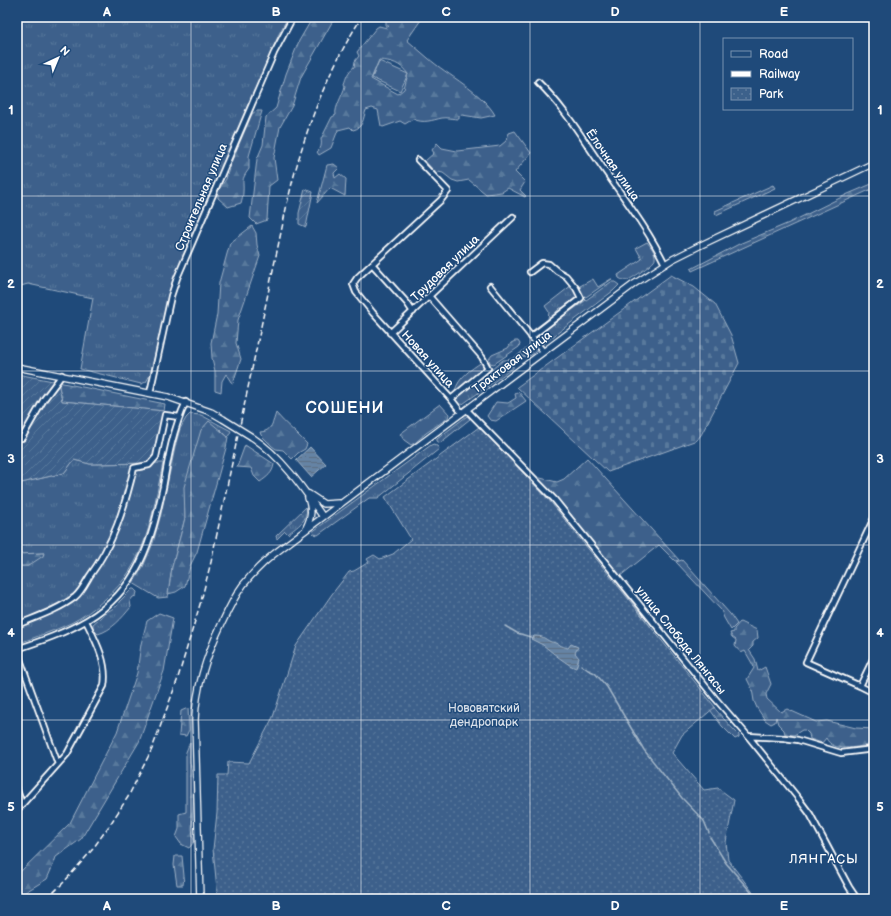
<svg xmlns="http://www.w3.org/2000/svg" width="891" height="916" viewBox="0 0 891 916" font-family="'Balsamiq Sans',sans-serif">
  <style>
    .grass { fill: url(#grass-tufts); stroke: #9eb0c5 }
    .forest { fill: url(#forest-firs); stroke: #9eb0c5; fill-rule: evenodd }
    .cemetery { fill: url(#cemetery-stones); stroke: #9eb0c5 }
    .park { fill: url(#park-dots); stroke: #9eb0c5 }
    .garden { fill: url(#garden-furrows); stroke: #9eb0c5 }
    .pitch { fill: #3c618b; stroke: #9eb0c5 }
    .water { fill: url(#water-rules); stroke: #a3b5c8 }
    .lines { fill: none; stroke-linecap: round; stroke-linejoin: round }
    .stream { stroke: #a3b5c8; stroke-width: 1.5 }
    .minor-casing { stroke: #fff; stroke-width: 8 }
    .major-casing { stroke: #fff; stroke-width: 8 }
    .minor { stroke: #1f4a7a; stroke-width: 4.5 }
    .major { stroke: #1f4a7a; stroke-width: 5.5 }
    .rail { stroke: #fff; stroke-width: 1.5; stroke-dasharray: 6 3; stroke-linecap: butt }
    .major-bridge-casing { stroke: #fff; stroke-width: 8; stroke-linecap: butt }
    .major-bridge { stroke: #1f4a7a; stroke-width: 5.5 }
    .grid { fill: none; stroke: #fff; stroke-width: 1; stroke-opacity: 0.55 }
    .labels { text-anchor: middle; stroke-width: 3; stroke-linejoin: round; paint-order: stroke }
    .street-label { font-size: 12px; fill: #fff; stroke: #1f4a7a }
    .park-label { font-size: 12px; fill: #d8dfe8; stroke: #1f4a7a }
    .neighbourhood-label { font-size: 13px; letter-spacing: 1px; fill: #fff; stroke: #1f4a7a }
    .district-label { font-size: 16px; font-weight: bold; letter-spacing: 1px; fill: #fff; stroke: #1f4a7a }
    .neatline { fill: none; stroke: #fff; stroke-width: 1.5 }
    .grid-label { font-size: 13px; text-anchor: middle; font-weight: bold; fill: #fff }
  </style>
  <defs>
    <pattern id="grass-tufts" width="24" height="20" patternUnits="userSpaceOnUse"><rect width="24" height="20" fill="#3c618b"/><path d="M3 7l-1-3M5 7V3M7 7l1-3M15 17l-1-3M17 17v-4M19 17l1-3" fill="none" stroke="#59799c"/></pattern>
    <pattern id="forest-firs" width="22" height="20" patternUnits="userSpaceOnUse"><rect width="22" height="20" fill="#3c618b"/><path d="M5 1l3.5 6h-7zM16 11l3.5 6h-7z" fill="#59799c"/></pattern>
    <pattern id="cemetery-stones" width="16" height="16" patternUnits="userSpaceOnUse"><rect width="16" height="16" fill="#3c618b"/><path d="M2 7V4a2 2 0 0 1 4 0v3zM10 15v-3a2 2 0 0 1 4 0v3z" fill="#59799c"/></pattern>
    <pattern id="park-dots" width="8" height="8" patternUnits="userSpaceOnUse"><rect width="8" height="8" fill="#3c618b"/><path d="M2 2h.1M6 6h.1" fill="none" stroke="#59799c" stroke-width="1.8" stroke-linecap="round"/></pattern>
    <pattern id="garden-furrows" width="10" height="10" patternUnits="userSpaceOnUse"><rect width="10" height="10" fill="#3c618b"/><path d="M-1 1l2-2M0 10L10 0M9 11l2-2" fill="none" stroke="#59799c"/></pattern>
    <pattern id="water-rules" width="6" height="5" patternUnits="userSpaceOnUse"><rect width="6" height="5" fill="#6583a4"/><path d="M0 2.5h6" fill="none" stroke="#5b6d81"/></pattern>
  </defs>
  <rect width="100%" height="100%" fill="#1f4a7a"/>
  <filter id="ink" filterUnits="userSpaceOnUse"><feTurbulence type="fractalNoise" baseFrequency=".025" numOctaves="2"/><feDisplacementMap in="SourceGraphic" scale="8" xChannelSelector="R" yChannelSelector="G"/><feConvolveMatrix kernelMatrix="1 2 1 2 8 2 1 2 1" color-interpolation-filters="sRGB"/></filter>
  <g filter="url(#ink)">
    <path class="grass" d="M17 17H288L279 34 174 280 150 375 146 382 141 384 80 369 93 298 28 284 17 287Z
      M647 242C650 246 656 252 655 259 655 263 633 278 628 280 625 281 622 280 619 278L618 275 642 259 636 248Z
      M593 279 598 287 611 279H612L586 297 581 295 580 286Z
      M611 282H615L619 285 613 291 543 344H540L537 341 539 335 546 329Z
      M572 285 579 295 577 299 564 308H560L556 312 554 316 534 333 533 330 548 319 549 312 545 306Z
      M531 344 534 346 537 350C533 355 528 358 521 356L513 362V368L460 406 455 400 503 360C516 361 521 351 531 344Z
      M440 404 449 414 448 418 426 433 415 443 411 445 404 440 400 434Z
      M190 414 201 415 231 431 228 437 220 429 185 508V518L172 567 168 597 158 598 133 583 143 567 153 543 161 514 176 443 180 429 186 418Z
      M467 416 470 419 440 443 437 441V439Z
      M434 444 438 447 439 449 378 498H369L318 535 314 534 312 532 431 445Z
      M74 460 90 464 163 463C152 515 147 564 104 600 94 609 83 617 71 623 54 631 35 637 17 644V566H28L44 553 17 554V484L64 473Z
      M306 507C309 521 297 526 288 534L285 531 277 539 276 536Z
      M682 560 730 614 737 624 731 630 724 618 721 610 677 563 676 562Z
      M132 589H134L137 592 136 596 133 597 130 601 131 607C122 618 112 630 98 634L93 629V624L107 612 117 606 119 602Z"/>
    <path class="forest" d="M313 17H335L301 77 292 106 280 127 274 158 277 180 269 186 267 220 256 224 250 218 257 159 263 145 266 117 276 108 286 74 299 41Z
      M386 17H423L407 40C414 46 421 52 428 58 447 75 483 93 495 115L481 118 462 115 459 116V119C453 119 447 117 442 118 432 120 424 124 413 119L405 124 400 121 383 127 381 126 378 110 372 108 366 110C363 119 363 128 353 130L350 127 338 130 331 148 319 155 317 152C321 149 322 145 321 139L332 117 336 115C334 108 343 95 345 86L344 84C346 78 348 71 354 67L355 61 359 56 357 52 376 28 379 26 387 28 389 26H386ZM379 60C392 61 400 63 408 74L404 89 398 94 371 79Z
      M256 111H262L249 156V169C240 181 244 180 243 192 243 196 242 199 241 203L228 207 218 198V191L226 179 230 165 252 114Z
      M515 131 531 153 515 172 525 182 520 190 526 196 525 197 508 188 502 192 486 194 469 180 458 182 452 180 443 173 434 171 425 161 434 153 432 150 437 143 442 148 457 151 500 146 506 141 509 133Z
      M334 164 339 168 334 173 335 178 340 174 346 179 345 196 330 188 317 203 327 165Z
      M874 183V188L692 271 691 269 739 244 789 223 848 194Z
      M773 185 775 188 716 215 715 211Z
      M252 226 256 233 257 245 260 256 238 320 236 343 241 359 233 383 231 382 226 374 222 381 221 392 215 390V371L212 358 211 343 217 314 219 283 230 243Z
      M515 341H518L520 344 519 347 494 364 490 363 489 359 492 355 508 348 511 343Z
      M482 362 485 369C481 372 475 375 472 378 468 384 464 388 458 393L455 391C458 378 471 369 482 362Z
      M58 382 165 404 164 411 62 401Z
      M519 392 526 401 496 421 490 420 487 416 496 402 508 403 516 398 515 394Z
      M276 413C285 424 297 433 307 444L305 449 298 453 292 459 283 450 276 449 272 446 261 435 260 432C272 432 273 421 276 413Z
      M209 421 228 437 226 448 197 552 190 566 185 586 176 592 168 594 172 567 185 518 184 487 201 430Z
      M245 445 274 464C273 473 267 477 260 482L254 476 251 468 237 467Z
      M587 458 679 560 675 561 659 545 619 577 569 512 536 477 557 482 564 479Z
      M553 502C598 555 638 611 680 665 699 689 717 713 739 735V737L735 739 722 726 617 583Z
      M44 553 43 556 28 566H17V554Z
      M159 613 173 618 164 671 139 742 81 839 56 857 54 863 47 879 17 897V875L70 823 117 732 137 673 141 644 147 621Z
      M740 622 757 630 758 638 753 642V646L749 650 755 659 758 671 765 667 771 684 766 694 767 699C772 703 776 708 781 712L787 709 816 722 827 721 856 728 874 729V738L872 737 869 745C856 747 833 753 826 738L822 743 810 739 809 734 805 730H802L794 735 785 734 784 730 778 724 776 717 775 722 771 724 765 720 757 708 754 701 752 689 747 679 754 668 753 665 745 651 741 653 735 646 736 640 732 637 730 633 734 632V629Z
      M188 708 189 730 186 736 179 735 181 711Z
      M190 742V762L194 785 192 829 194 842 189 848 181 844 176 837 179 829V814L186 812V752Z
      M175 856H182L184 876 183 885H177L174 865Z"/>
    <path class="cemetery" d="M671 275 694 287 715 304 731 335 739 363 701 435 697 440 608 472 517 387Z"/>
    <path class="park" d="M479 427 549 500 715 707 682 735 672 753 704 790 718 788 734 800 726 842 728 860 758 899H218L213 849 217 813 218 775H227L228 762 249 763 273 717 296 646 332 594 349 572 354 571 369 562 367 559 374 555 380 559 393 554 411 539 385 497Z"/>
    <path class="garden" d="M305 189 313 192 306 227 299 224V213Z
      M17 374 58 382 62 401 164 411 157 452 149 463 90 464 74 460 64 473 17 484Z"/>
    <path class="pitch" d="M379 61 408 74 400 91 372 78Z"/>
    <path class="water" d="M310 447 326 464 311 477 296 460Z
      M534 636C544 636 543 638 551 642 556 642 562 647 568 648L571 644 578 647 575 653 579 658 576 668C570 667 549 650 543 645 539 643 535 641 531 639Z"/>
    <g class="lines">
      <path class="stream" d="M505 626 517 633 534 638
        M581 665 588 670 595 673 607 687 644 750 682 798 704 821 709 833
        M710 837 726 863 757 899"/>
      <defs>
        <path id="minor" d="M538 82C563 106 581 136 601 165 623 197 648 229 665 264
          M418 160 448 191 441 200 372 264 357 278 353 284 356 292 373 313 451 399
          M372 264 407 303 413 312
          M530 272 542 263 549 264 557 271 566 276 576 288 581 298 531 337
          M490 286 543 351
          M429 296 482 357 488 368 451 399 462 413
          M390 333 513 217
          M150 393 171 296 177 278 274 53 293 17
          M467 410 554 499 715 698 748 736 798 798 810 814 849 887 857 899
          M17 438H22L44 399 62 375
          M874 518 806 662 860 686 874 657
          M17 625C36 617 58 610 75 597 81 592 85 584 89 577 114 543 124 509 134 468L149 465 156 457 165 415 179 417
          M17 649C41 641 65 633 87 620 139 589 151 542 163 487 168 458 173 429 186 402
          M17 651 58 764
          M860 686 874 693
          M748 736 784 738 798 740 841 753 874 749
          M17 790 22 805
          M17 810 67 754 104 686C108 663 96 641 86 621"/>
        <path id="major" d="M17 367 168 397 211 412 223 419
          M252 437C282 457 303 488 323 517
          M309 494 324 504 339 503
          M306 528C312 516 312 510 308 498
          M200 899 195 720C196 685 207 654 222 623 228 610 234 597 243 585 255 570 268 558 283 547L634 284 673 259 699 246 874 163"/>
      </defs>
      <use href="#minor" class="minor-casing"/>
      <use href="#major" class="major-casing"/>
      <use href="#minor" class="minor"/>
      <use href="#major" class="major"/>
      <path class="rail" d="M47 899 64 882 92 850 111 823 128 797 152 749 177 681 201 601 211 562 287 204C302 138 325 74 362 17"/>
      <defs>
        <path id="major-bridge" d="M223 419 252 437"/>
      </defs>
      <use href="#major-bridge" class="major-bridge-casing"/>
      <use href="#major-bridge" class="major-bridge"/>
    </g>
  </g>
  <path class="grid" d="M191 17V899M361 17V899M530 17V899M700 17V899M17 196H874M17 371H874M17 545H874M17 720H874"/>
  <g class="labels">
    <g class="street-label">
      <text transform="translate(613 165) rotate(55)" y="4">Ёлочная улица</text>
      <text transform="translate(201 197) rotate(-67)" y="4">Строительная улица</text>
      <text transform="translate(445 268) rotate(-44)" y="4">Трудовая улица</text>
      <text transform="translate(428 359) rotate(48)" y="4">Новая улица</text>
      <text transform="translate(512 362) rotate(-37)" y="4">Трактовая улица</text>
      <text transform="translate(681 640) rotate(51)" y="4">улица Слобода Лянгасы</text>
    </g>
    <g class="park-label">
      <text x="484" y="712">Нововятский<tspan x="484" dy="14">дендропарк</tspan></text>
    </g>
    <g class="neighbourhood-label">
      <text x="824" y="863">ЛЯНГАСЫ</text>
    </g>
    <g class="district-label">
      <text x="345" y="413">СОШЕНИ</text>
    </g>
  </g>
  <rect width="891" height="916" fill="none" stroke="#1f4a7a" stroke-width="44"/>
  <rect x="723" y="38" width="130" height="72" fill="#1f4a7a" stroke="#7992af"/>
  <rect x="731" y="51" width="20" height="6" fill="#1f4a7a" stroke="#7992af"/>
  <text x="759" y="58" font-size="12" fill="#ffffff">Road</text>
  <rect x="731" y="71" width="20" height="6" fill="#ffffff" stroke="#7992af"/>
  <text x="759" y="78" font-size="12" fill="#ffffff">Railway</text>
  <rect x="731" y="88" width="20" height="12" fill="url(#park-dots)" stroke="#7992af"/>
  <text x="759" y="98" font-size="12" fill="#ffffff">Park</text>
  <g transform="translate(58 58) rotate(44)" stroke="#1f4a7a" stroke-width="3" paint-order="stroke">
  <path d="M0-3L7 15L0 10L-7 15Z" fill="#ffffff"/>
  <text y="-6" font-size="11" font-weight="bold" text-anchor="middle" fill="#ffffff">N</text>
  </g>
  <rect x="22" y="22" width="847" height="872" class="neatline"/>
  <g class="grid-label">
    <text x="107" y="16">A</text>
    <text x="276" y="16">B</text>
    <text x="446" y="16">C</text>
    <text x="615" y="16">D</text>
    <text x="784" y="16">E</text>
    <text x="11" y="114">1</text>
    <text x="880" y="114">1</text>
    <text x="11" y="288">2</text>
    <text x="880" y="288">2</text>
    <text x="11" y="463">3</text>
    <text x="880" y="463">3</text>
    <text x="11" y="637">4</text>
    <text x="880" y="637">4</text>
    <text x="11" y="811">5</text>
    <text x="880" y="811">5</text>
    <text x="107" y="910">A</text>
    <text x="276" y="910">B</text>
    <text x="446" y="910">C</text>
    <text x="615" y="910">D</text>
    <text x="784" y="910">E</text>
  </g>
</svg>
